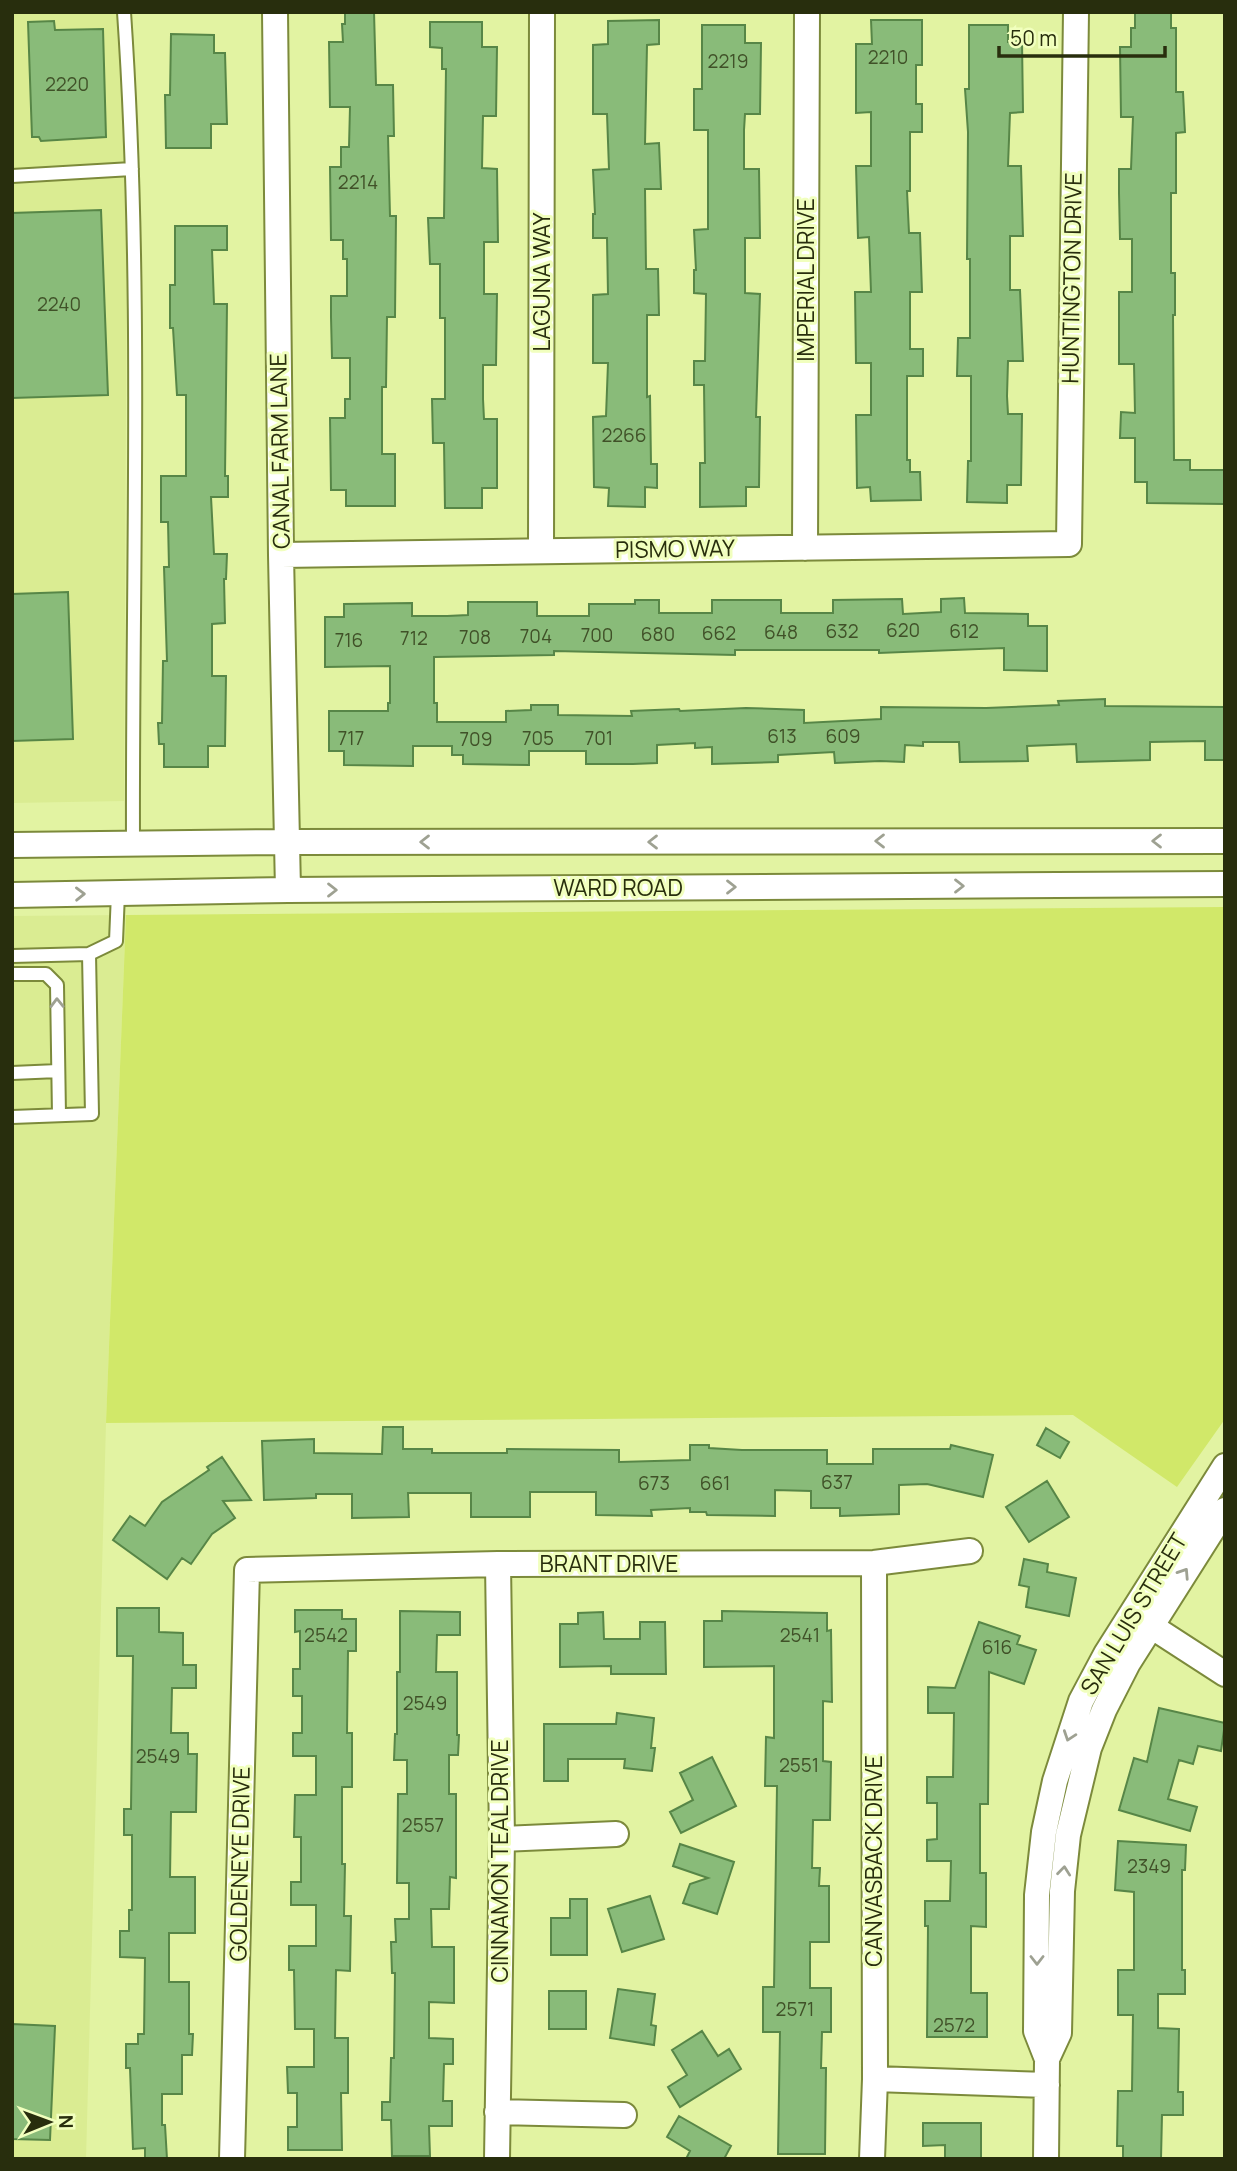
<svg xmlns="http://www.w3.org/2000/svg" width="1237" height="2171" viewBox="0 0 1237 2171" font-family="Manrope,sans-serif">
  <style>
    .built { fill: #daec92 }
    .green { fill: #d1e869 }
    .building { fill: #89bb79; stroke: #578647; stroke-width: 2 }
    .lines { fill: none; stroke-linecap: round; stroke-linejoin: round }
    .service-casing { stroke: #7c8a3b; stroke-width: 16 }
    .minor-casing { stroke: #7c8a3b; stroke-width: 28 }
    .service { stroke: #fff; stroke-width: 12 }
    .minor { stroke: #fff; stroke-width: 24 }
    .oneway { stroke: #9ea192 }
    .labels { text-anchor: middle; stroke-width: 6; stroke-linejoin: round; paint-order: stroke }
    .number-label { font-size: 19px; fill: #405128 }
    .street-label { font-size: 23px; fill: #282e0d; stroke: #f1ffbe }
  </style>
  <rect width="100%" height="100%" fill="#e2f3a2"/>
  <path class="built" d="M12 12H128L124 801 12 803Z
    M126 915 106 1423 86 2159H12V916Z"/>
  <path class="green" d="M1225 907V1419L1177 1487 1073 1415 106 1423 126 915Z"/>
  <path class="building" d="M345 12H374L376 85H393L394 136H388L390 216H396L395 317H387L386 387H382V454H395V506H346V490H331L330 418H345V399H350V358H332L331 317V296H347V259H343V240H331L330 167H341V147H349L350 107H330L329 42H343L342 24H345Z
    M1135 12H1171V28H1176V92H1183L1185 132 1176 133V193H1171V273H1175V315H1173L1174 460H1190V470H1225V504L1147 503V482H1135V438H1120L1121 412 1135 413 1134 364H1119V292H1132V239H1120L1119 193V169H1131L1133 117H1121L1120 47H1131V28H1135Z
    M659 20V44L647 45 645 144 659 143 661 189H645L646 269H658L659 315H647V397L650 396 651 464H657V488L645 487V507L608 506 609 488 594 487 593 417 606 416 608 363H593V295L608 294 607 238H593V214H595L593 170 609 169 607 114H593V45L608 44V21Z
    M871 20H922V65H916V104H922V132H910V191H907L909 233H920L922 292H910V349H923V376H907V460H910V472H920L921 500 871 501 870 487 857 488 856 415H871V363H856L855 292H871L869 237 858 238 856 166H871V112L856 113V44H872Z
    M54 21 55 30 103 29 106 137 41 141 39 137H32L28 22Z
    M430 22H482V47H497L496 116H483L482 168 497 169 498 242H484V294H497L496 365H483V399L484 419H497V488H482V508H445L444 443H433L432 399H445V318H440V264H430L428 218H444L446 69H442V48L430 47Z
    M702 25H745V43H761L760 114H745L744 130V169H759L760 238H745V293L760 294 756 417H760L759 487H746V506L700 507V463H705L704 385H694V361H705L706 294 694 293V270H696L694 230 708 229V130H694V89H702Z
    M969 25H1008V42L1022 41 1023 112 1010 113 1008 166H1021L1023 236H1010V290H1020L1023 361H1008L1007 396 1008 414H1022L1021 485H1007V503L967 502 968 461H971V376H957L958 338H970V259H967L968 132 965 89H969Z
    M171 34 214 35V53H225L227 124H211V148H166L165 95H170Z
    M101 210 108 395 12 398V213Z
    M175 226H227V250H212L214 304H227L225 476H228V497H211L214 554H227L226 579H224L225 623 212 624V676H226L225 746H208V767H164V744H159L158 723H162L163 661H167L164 567H169L168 522H161V476H186V395H177L173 328H170V285H175Z
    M68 592 73 739 12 741V594Z
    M964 598 965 613 1028 614V626H1047V671L1004 670V648L879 653V650H735V655L554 651V655L434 657V703H437V722H506V711L531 710V705H558V715L632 716 631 711 679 709 680 711 746 708 804 710V723L881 719V707L986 708 1059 705 1058 701 1105 699V706L1225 707V760H1205V741L1150 742V760L1077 762 1076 744 1027 746 1028 761 960 762 959 742H923V746L905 745 904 762 880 761 835 763 834 752 778 755V762L712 764V747L695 748V743L657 745V763L633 764H586V751H529V765L463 764V755H452V746H413V766L344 765V751H329V711H388V703H390V666L325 667V617H344V604L412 603V616H447L468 615V602H537V616H589V604H635V600H659V613H712V600H781V613H833V600L902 599 903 614 941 612V599Z
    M383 1427H403V1449H432V1453H507V1449L619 1450V1462L690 1460V1445H709V1448L742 1450H827V1464H873V1449H950L951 1445 993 1455 983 1497 927 1484 899 1485V1514L840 1516V1508H811V1491L775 1490V1516L707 1515 706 1512H690V1508L651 1510 652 1516 596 1515V1492H530V1517H471V1493H408L409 1517 352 1518V1494H316V1498L264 1500 262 1441 314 1439V1453L382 1454Z
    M1046 1428 1069 1442 1060 1458 1037 1445Z
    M222 1457 251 1500 223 1501 235 1518 212 1534 191 1564 182 1558 167 1579 113 1540 130 1516 145 1526 162 1502 209 1470 207 1467Z
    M1047 1481 1069 1517 1029 1542 1006 1507Z
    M1024 1559 1048 1564 1047 1572 1076 1578 1069 1616 1026 1607 1029 1587 1019 1585Z
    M117 1608H159V1632L183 1633V1665H196V1688H172L171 1733H188V1754H197L196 1812H171L170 1877H195V1933H169V1982H189V2034H193L192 2055H182V2094H162V2125H165L167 2159H145V2148L133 2149 130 2068H126V2044H138V2034H144L145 1958 120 1957V1931H129V1910H132V1835H124V1809H131L133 1656H117Z
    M295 1610H342V1619H356V1651H348L347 1733H352V1787H342V1864H345L344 1916H351L350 1971 336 1970 335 2038H348V2093H341L342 2150H288V2127H297V2093H288L287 2067H314V2029H295L294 1970H289V1946H316V1905H291V1882H301V1837H294L295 1795H316V1756H293V1733H302V1696H293V1669H300V1631L295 1632Z
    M400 1611 460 1612V1635H437L436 1672H457V1735H459L458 1755H449V1794H456V1878L450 1877 449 1909H431L432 1947H454V2003L429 2002V2038L453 2039V2064H444L443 2101H452V2126H429L430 2156H392L391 2120H382V2102H390L391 2058H394L395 1973H392L391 1942H396L395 1919H409V1883H397L398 1794H407V1760H394L395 1734H397V1672H400Z
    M722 1611 827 1613V1631L831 1630 832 1702 823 1701V1761L831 1762 830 1820H813L812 1868H820L819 1886H829V1942H810V1988H831V2032H822L821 2068H826L825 2154H778L780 2032H763V1987H774L777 1786H765L766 1737 774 1738V1666L704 1667V1621H722Z
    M603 1612 604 1639H640V1622H665L666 1674H611V1666L560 1667V1624H578V1613Z
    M979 1622 1020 1636 1017 1644 1036 1650 1024 1684 989 1672 988 1804H980V1873H986V1927L971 1926V1993H987V2037H927L928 1926H925V1901H950L951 1861H927V1840L937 1839V1803H927V1777H953L954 1713H928V1687L955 1688Z
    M1159 1708 1225 1723 1221 1751 1198 1746 1193 1764 1179 1760 1168 1799 1197 1807 1190 1831 1119 1810 1134 1758 1147 1762Z
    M617 1713 654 1718 651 1748H655L652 1771 624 1768 625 1759H568V1781H544V1724H616Z
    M712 1757 736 1806 681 1833 670 1812 693 1800 680 1773Z
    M1118 1841 1186 1845 1185 1870H1182V1970H1185V1994H1158V2028L1179 2029 1178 2092H1183V2115H1162L1161 2159H1123V2146H1117L1118 2091H1132L1133 2015H1118V1970H1134V1892L1115 1890Z
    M680 1844 734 1862 717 1914 683 1903 690 1884 708 1878 673 1866Z
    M650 1896 664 1939 622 1952 608 1909Z
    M570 1899H587V1955H551V1918H570Z
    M618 1989 655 1994 651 2025 656 2026 654 2045 610 2038Z
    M549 1991H586V2029H549Z
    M12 2024 55 2026 50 2140 12 2139Z
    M702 2031 718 2056 729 2049 741 2069 680 2107 668 2087 687 2075 672 2050Z
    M679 2116 731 2146 724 2159H686L690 2151 667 2137Z
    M923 2123H981V2159H945V2145L923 2146Z"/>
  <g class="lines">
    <defs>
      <path id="service" d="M124 12C143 288 132 567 133 843
        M12 176 132 169
        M12 956 89 954 116 941 118 893
        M12 974H46L57 985 59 1115
        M12 1073 58 1071
        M12 1117 92 1114 89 954"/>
      <path id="minor" d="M275 12 281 555 288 890
        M805 548 807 12
        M541 551 542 12
        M281 555 1069 544 1076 12
        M12 845 287 842 1225 841
        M12 895 288 890 1225 884
        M1137 1617 1225 1674
        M502 1839 616 1834
        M1047 2059 1059 2033 1062 1891 1068 1835 1089 1748 1104 1710 1128 1663 1225 1510
        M875 2079 1047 2085
        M497 2112 624 2115
        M232 2159 247 1570 498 1564 874 1563 970 1551
        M497 2159 502 1839 498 1564
        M872 2159 875 2079 874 1563
        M1046 2159 1047 2059 1036 2031 1037 1895 1044 1832 1055 1781 1081 1701 1106 1654 1225 1466"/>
    </defs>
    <use href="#service" class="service-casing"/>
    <use href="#minor" class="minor-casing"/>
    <use href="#service" class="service"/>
    <use href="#minor" class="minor"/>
  </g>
  <defs><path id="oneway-chevron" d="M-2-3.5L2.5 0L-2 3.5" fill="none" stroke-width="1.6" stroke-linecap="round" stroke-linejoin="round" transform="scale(1.75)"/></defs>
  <g class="oneway">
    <use href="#oneway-chevron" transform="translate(880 841) rotate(180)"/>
    <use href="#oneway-chevron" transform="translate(1157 841) rotate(180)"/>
    <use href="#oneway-chevron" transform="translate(425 842) rotate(180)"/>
    <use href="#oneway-chevron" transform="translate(653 842) rotate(180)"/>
    <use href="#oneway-chevron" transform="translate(959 886)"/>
    <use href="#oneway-chevron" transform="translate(731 887)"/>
    <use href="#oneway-chevron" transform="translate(332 890)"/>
    <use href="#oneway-chevron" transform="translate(80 894) rotate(-1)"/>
    <use href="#oneway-chevron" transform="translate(57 1003) rotate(-91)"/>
    <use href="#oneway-chevron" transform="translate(1184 1573) rotate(-57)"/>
    <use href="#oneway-chevron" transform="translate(1069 1736) rotate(109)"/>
    <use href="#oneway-chevron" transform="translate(1064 1871) rotate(-84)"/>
    <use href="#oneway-chevron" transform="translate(1037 1960) rotate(90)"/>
  </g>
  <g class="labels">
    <g class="number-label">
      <text x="888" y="64">2210</text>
      <text x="728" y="68">2219</text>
      <text x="67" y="91">2220</text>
      <text x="358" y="189">2214</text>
      <text x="59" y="311">2240</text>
      <text x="624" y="442">2266</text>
      <text x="903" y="637">620</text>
      <text x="842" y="638">632</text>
      <text x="964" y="638">612</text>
      <text x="781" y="639">648</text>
      <text x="719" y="640">662</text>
      <text x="658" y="641">680</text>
      <text x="597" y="642">700</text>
      <text x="536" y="643">704</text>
      <text x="475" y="644">708</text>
      <text x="414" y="645">712</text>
      <text x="349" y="647">716</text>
      <text x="782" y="743">613</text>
      <text x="843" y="743">609</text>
      <text x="351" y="745">717</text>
      <text x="538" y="745">705</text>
      <text x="599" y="745">701</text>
      <text x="476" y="746">709</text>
      <text x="837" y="1489">637</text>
      <text x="654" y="1490">673</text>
      <text x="715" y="1490">661</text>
      <text x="326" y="1642">2542</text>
      <text x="800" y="1642">2541</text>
      <text x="997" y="1654">616</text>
      <text x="425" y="1710">2549</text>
      <text x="158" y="1763">2549</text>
      <text x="799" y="1772">2551</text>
      <text x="423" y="1832">2557</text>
      <text x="1149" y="1873">2349</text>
      <text x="795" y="2016">2571</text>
      <text x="954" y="2032">2572</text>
    </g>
    <g class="street-label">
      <text transform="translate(1072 278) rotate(-89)" y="8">HUNTINGTON DRIVE</text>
      <text transform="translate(806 280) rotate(-90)" y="8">IMPERIAL DRIVE</text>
      <text transform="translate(542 282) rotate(-90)" y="8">LAGUNA WAY</text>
      <text transform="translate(280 451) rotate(-91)" y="8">CANAL FARM LANE</text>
      <text transform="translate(675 549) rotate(-1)" y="8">PISMO WAY</text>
      <text x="618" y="896">WARD ROAD</text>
      <text x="609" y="1572">BRANT DRIVE</text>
      <text transform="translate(1134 1614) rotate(-59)" y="8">SAN LUIS STREET</text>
      <text transform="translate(500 1861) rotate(-90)" y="8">CINNAMON TEAL DRIVE</text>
      <text transform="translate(874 1861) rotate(-90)" y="8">CANVASBACK DRIVE</text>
      <text transform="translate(240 1864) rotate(-89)" y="8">GOLDENEYE DRIVE</text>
    </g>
  </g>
  <rect width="1237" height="2171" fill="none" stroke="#282e0d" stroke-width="28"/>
  <g transform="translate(49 2122) rotate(89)" stroke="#f1ffbe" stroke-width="5" paint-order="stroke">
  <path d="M0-5L12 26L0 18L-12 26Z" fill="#282e0d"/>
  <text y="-10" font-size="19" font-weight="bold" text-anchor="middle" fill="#282e0d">N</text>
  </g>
  <path d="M999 46v10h166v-10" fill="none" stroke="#282e0d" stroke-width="3.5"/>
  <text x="1010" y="46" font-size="21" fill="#282e0d" stroke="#f1ffbe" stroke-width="5" paint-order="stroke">50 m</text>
</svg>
